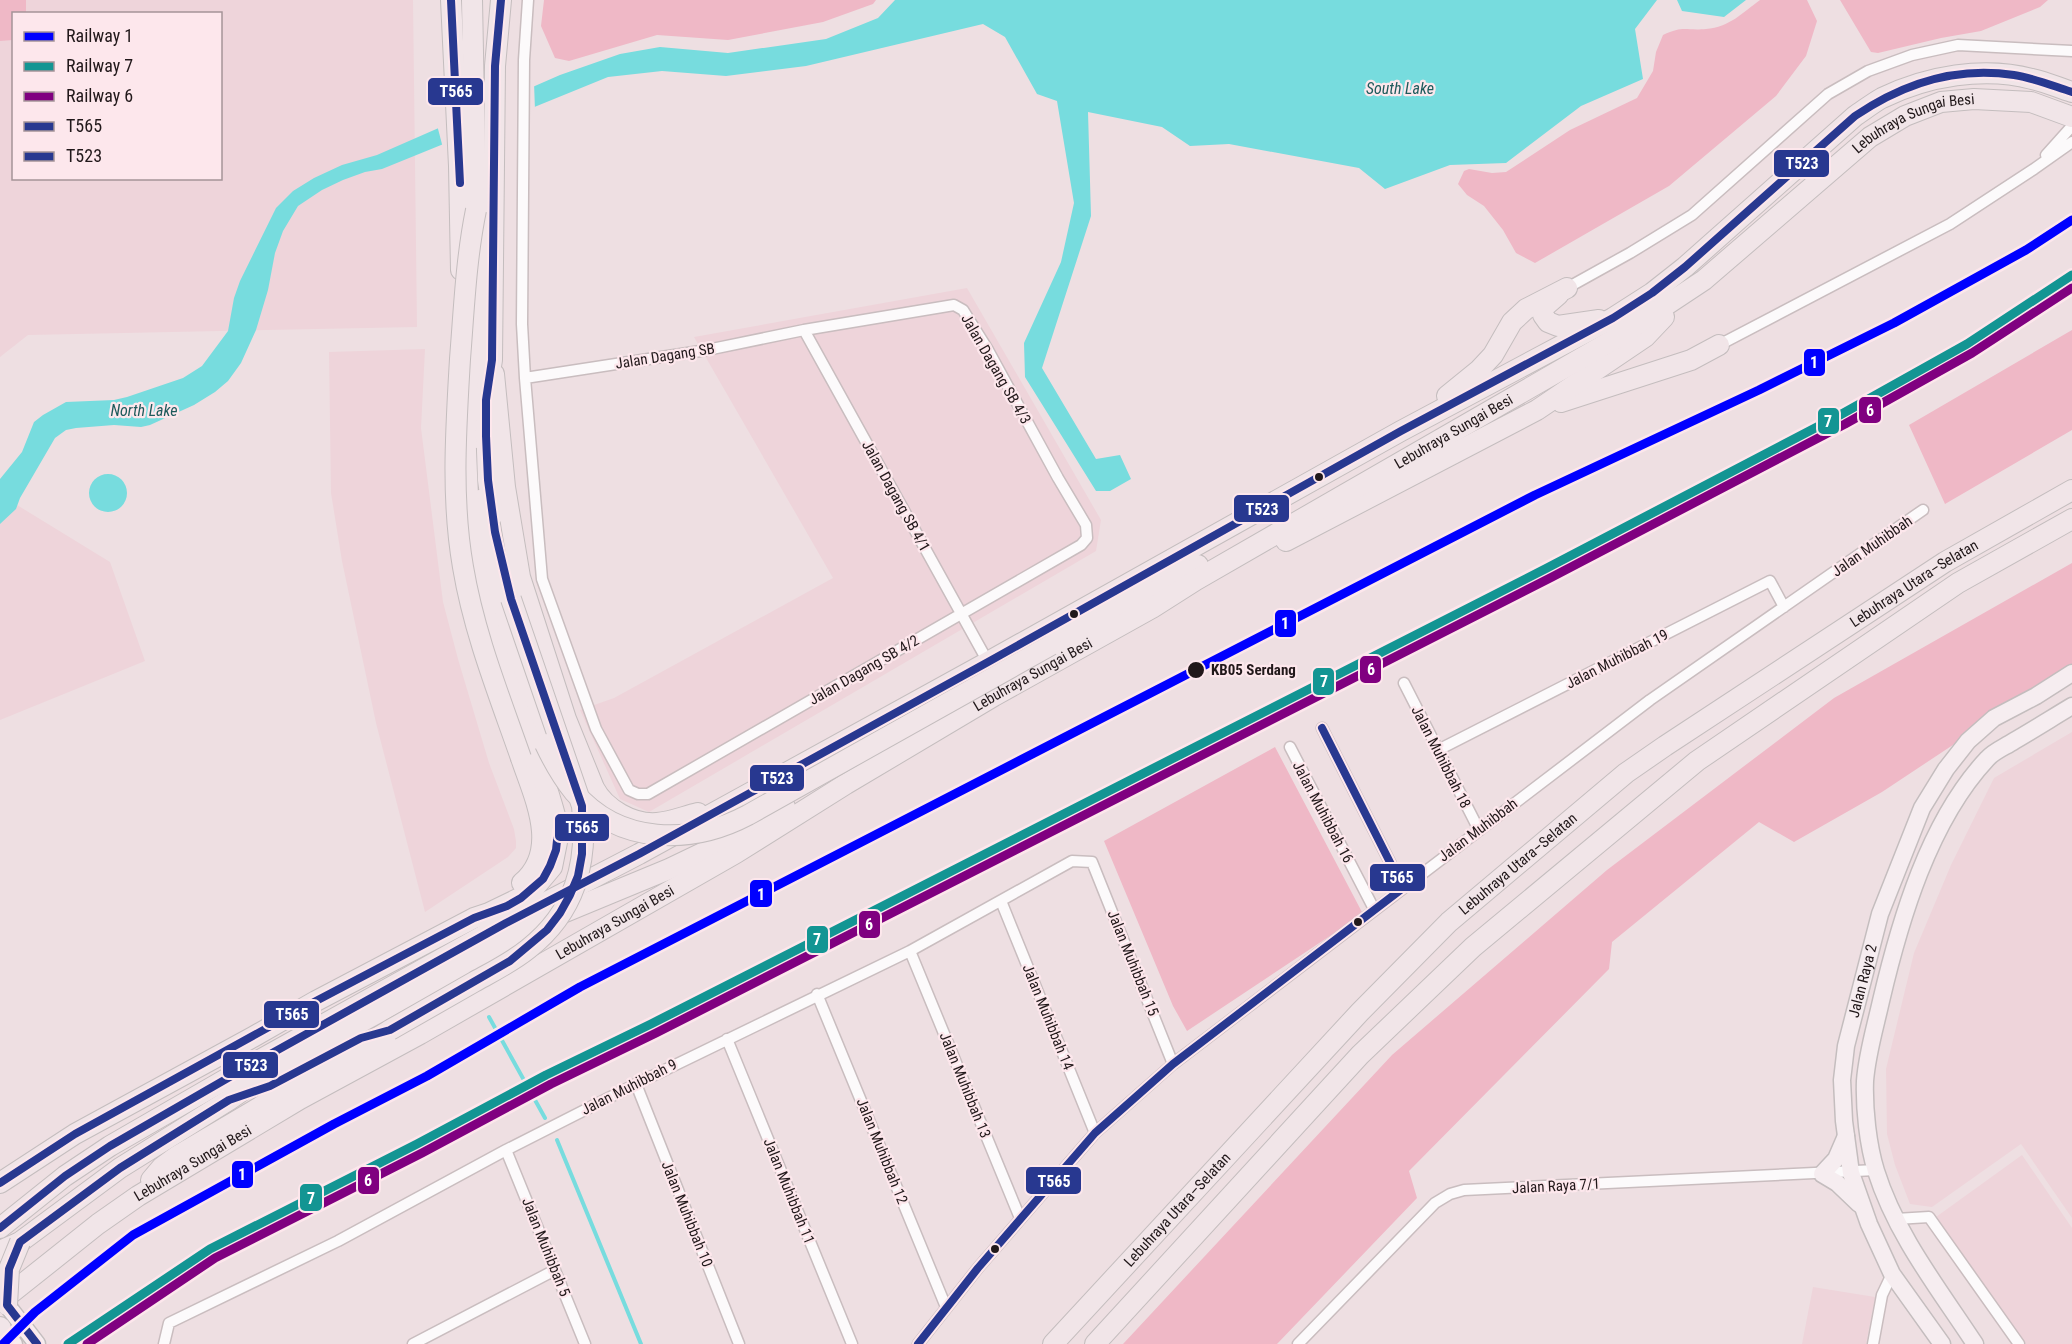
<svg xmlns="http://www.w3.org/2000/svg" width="2072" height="1344" viewBox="0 0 2072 1344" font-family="'Roboto Condensed',sans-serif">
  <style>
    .built { fill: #eed4da; fill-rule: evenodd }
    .green { fill: #efb8c6 }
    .water { fill: #77dcde }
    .pier { fill: #eedfe2 }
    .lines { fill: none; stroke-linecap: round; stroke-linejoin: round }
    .stream { stroke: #77dcde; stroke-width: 4 }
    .street-casing { stroke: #c9bdbf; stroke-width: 13 }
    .primary-casing { stroke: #c4bdbe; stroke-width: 19 }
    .highway-casing { stroke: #c4bdbe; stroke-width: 22 }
    .street { stroke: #fcfafb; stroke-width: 10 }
    .primary { stroke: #f6edf0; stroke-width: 16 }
    .highway { stroke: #f1e5e8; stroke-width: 20 }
    .highway-bridge-casing { stroke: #c4bdbe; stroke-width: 22; stroke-linecap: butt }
    .highway-bridge { stroke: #f1e5e8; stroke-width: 20 }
    .bus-1-casing { stroke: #fde7ec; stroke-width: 12 }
    .bus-2-casing { stroke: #fde7ec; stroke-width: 12 }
    .bus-1 { stroke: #283890; stroke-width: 8 }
    .bus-2 { stroke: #283890; stroke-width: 8 }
    .rail-1-casing { stroke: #fde7ec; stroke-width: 14 }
    .rail-2-casing { stroke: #fde7ec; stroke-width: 14 }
    .rail-3-casing { stroke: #fde7ec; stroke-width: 14 }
    .rail-1 { stroke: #00f; stroke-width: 9 }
    .rail-2 { stroke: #139593; stroke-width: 9 }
    .rail-3 { stroke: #800080; stroke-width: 9 }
    .bus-dot { fill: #21181a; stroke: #fde7ec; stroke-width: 2 }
    .labels { text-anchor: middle; stroke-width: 4.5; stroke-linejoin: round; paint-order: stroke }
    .street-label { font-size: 15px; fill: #21181a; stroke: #fde7ec }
    .stop-label { font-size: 15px; font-weight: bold; fill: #21181a; stroke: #fde7ec; text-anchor: start }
    .water-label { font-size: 16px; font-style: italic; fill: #1d5a5b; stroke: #fde7ec }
    .line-badge { stroke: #fde7ec; stroke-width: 2 }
    .badge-label { font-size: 16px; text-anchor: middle; font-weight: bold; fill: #fff }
  </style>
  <rect width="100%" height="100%" fill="#eedfe2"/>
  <path class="built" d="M0 0H413L417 327 28 335 0 357ZM14 14H220V178H14Z
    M967 288 1101 520 1096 551 649 812 620 799 580 710 614 698 833 578 694 337Z
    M425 349 421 428 443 602 458 659 489 763 514 829 516 841V848L508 857 425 912 376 723 342 561 331 493 329 352Z
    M17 505 110 562 145 661 0 720V517Z
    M2072 732V1218L2021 1144 1932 1207 1910 1204 1895 1165 1887 1134 1886 1069 1914 953 1951 865 1994 778Z
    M2022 1155 2072 1228V1344H2026L1936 1217Z
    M1813 1287 1875 1297 1866 1344H1802Z"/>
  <path class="green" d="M0 0H26V13L14 14 13 40 0 41Z
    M544 0H876L873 4 823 22 728 40 657 35 569 61 555 58 541 26Z
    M1760 0H1807L1817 21 1806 56 1776 96 1669 186 1535 263 1516 253 1503 230 1484 206 1467 195 1458 184 1464 171 1469 169 1492 173 1506 172 1570 130 1637 98 1653 71 1656 52 1663 35C1684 25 1685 31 1706 29 1730 27 1742 13 1760 0Z
    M1840 0H2048L2040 7 1981 31 1941 38 1878 53 1871 52Z
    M2072 330V430L1945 504 1909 425Z
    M2072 563V666L1882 792 1794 842 1759 822 1612 942 1609 969 1409 1171 1417 1198 1277 1344H1123L1392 1055 1607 870 1834 698Z
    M1275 747 1363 914 1187 1031 1173 1006 1104 841Z"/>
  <path class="water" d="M895 0H1657L1635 29 1643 79 1581 106 1506 163 1450 165 1385 189 1359 168 1229 144 1190 146 1162 127 1088 112 1091 216 1042 368 1096 459 1120 455 1131 479 1110 491H1096L1025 377 1024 343 1061 262 1074 203 1057 101 1037 94 1005 37 983 24 806 66 726 76 662 71 608 77 382 169 365 172 343 180 322 190 298 206 283 231 275 253 268 290 256 330 241 363 228 381 215 392 194 405 150 425 141 427 114 425 76 428 66 430 55 438 20 498 16 509 0 524V479L22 452 34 422 43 415 66 402 114 400 127 397 183 378 202 366 228 331 234 298 240 281 276 208 293 191 314 178 342 165 377 155 560 75 620 54 660 47 728 53 826 39 878 18Z
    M1677 0H1746L1724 17 1682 11Z
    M89 493a19 19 0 1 1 38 0a19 19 0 1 1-38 0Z"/>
  <path class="pier" d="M534 83 535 110 443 148 437 125Z"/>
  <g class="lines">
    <path class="stream" d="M489 1017 545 1118
      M557 1140 641 1344"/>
    <defs>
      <path id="street" d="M2046 155 2072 126
        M1567 288 1630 253 1692 215 1828 94 1868 71 1912 55 1958 45 2072 51
        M804 330 988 662
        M1719 345 1950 224 2034 169 2072 142
        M525 378 707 350 804 330 954 305 963 310 988 350 1058 478 1086 525 1087 538 1081 545 648 794H638L629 790 596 729 542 579 525 378 522 324 524 60 528 0
        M1404 683 1479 830
        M1322 728 1403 888
        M1290 747 1374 909
        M1438 750 1770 581 1784 607
        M1001 901 1095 1133
        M910 951 1020 1218
        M817 994 946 1307
        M727 1039 852 1344
        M636 1084 739 1344
        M506 1150 585 1344
        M1896 1219 1929 1217 2019 1344
        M164 1344 169 1323 338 1241 506 1150 636 1084 910 951 1072 861 1092 862 1173 1064
        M413 1344 555 1270
        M918 1344 978 1268 1095 1133 1173 1064 1650 700 1923 510
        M1298 1344 1435 1203 1450 1194 1464 1190 1876 1170
        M1873 1344 1882 1295 1892 1274"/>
      <g id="primary">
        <path d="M1846 1136 1836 1159 1822 1174 1837 1183 1859 1204"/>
        <path d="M7 1305 37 1344"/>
        <path d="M0 1327 14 1344"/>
        <path id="s1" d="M1942 1344 1892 1274 1869 1224 1851 1173 1844 1121 1842 1080 1846 1046 1880 914 1922 808 1946 769 1968 741 1994 718 2036 696 2072 673"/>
        <path d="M1975 1344C1939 1289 1896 1235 1876 1171 1868 1145 1864 1109 1865 1081 1867 1054 1875 1028 1881 1001 1900 920 1929 821 1987 759 1994 751 2005 747 2014 741 2033 730 2052 718 2072 706"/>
      </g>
      <g id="highway">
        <path d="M451 0 459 166 461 270"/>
        <path d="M472 0 476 210 479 246 476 438"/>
        <path d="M1558 295 1543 308V315L1548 322 1558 326 1599 320"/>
        <path d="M494 374 505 487 520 577 566 719 594 788C605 809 633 825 657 823 671 822 685 816 698 813"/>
        <path d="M487 390 492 360 495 66 501 0"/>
        <path d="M1447 396 1479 370 1493 355 1512 322 1526 309 1567 288"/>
        <path d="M1561 402 1691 360 1719 345"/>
        <path d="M486 422 488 480 493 515"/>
        <path d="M480 500C489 579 512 653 539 727"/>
        <path d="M1286 541 1537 410 1645 337 1664 317"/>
        <path d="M1051 645 1198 565"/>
        <path d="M521 758C534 797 561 850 522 883"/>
        <path d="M151 1180 162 1167 177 1156 390 1030"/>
        <path d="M0 1183 75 1134 253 1037 316 1001 474 918 489 913 530 893 552 867 557 842 556 819C539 754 508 693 489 628 469 560 467 490 465 419"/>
        <path d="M0 1228 65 1176 110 1146 247 1067 506 923 639 854 988 662 1401 431 1613 318 1652 293 1685 267 1855 116C1864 110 1873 103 1882 98 1927 76 1984 66 2032 79 2046 82 2059 88 2072 92"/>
        <path d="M0 1251 20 1242 120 1168 229 1100 252 1084 330 1039 516 937 565 912 669 869 717 846 785 807"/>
        <path id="s2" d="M0 1302 98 1224 138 1196 300 1099 420 1034 736 853 846 784 994 696 1152 608 1196 580 1618 337 1704 280 1870 137 1905 116 1941 102 1974 99 2031 102 2072 117"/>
        <path d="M0 1327 1 1328"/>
        <path id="s3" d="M1053 1344 1360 1012 1449 922 1626 773 1665 746 1945 562 2072 490"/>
        <path d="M1095 1344 1360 1055 1473 947 1697 761 1958 583 2072 519"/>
      </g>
    </defs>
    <use href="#street" class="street-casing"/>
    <use href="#primary" class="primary-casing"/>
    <use href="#highway" class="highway-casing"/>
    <use href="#street" class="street"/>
    <use href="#primary" class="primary"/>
    <use href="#highway" class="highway"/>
    <defs>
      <path id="highway-bridge" d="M476 210C466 259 464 309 460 359 456 428 451 498 463 567 474 633 499 695 521 758
        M545 744C553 761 562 777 574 792 619 845 691 845 748 815L1051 645
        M390 1030C418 1014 446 998 474 982 492 972 512 962 528 949 575 912 588 864 582 806L511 599
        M7 1305 9 1269 20 1242"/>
    </defs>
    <use href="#highway-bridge" class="highway-bridge-casing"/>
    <use href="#highway-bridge" class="highway-bridge"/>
    <defs>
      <path id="bus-1" d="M451 0 460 183
        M0 1183 75 1134 316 1001 474 918 507 906 521 898 543 879 550 866 556 850 558 831
        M37 1344 7 1305 9 1269 20 1242 120 1168 229 1100 270 1086 361 1038 390 1030 510 961 547 930 560 913 570 895 578 876 582 854V806L511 599 495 532 488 480 486 436V400L492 360 495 66 501 0
        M918 1344 978 1268 1095 1133 1173 1064 1403 888 1322 728"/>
      <path id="bus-2" d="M0 1228 65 1176 110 1146 247 1067 506 923 639 854 988 662 1401 431 1613 318 1652 293 1685 267 1855 116C1902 84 1956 66 2014 75 2034 78 2053 86 2072 92"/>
    </defs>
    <use href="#bus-1" class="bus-1-casing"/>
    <use href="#bus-2" class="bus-2-casing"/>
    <use href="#bus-1" class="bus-1"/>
    <use href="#bus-2" class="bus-2"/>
    <defs>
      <path id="rail-1" d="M3 1344 35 1312 133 1235 334 1124 427 1076 580 987 1535 495 1759 390 1894 323 2026 250 2072 220"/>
      <path id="rail-2" d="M68 1344 210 1249 417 1144 546 1075 651 1024 1547 568 1840 415 1967 344 2072 275"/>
      <path id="rail-3" d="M87 1344 215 1258 422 1153 551 1084 656 1033 1552 577 1845 424 1972 353 2072 288"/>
    </defs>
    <use href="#rail-1" class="rail-1-casing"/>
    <use href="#rail-2" class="rail-2-casing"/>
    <use href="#rail-3" class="rail-3-casing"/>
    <use href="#rail-1" class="rail-1"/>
    <use href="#rail-2" class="rail-2"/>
    <use href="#rail-3" class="rail-3"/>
  </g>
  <g class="bus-dot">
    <circle cx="1319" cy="477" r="5"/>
    <circle cx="1074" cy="614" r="5"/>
    <circle cx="1196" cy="670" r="9"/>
    <circle cx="1358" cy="922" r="5"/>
    <circle cx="995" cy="1249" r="5"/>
  </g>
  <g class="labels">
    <g class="street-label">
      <text dy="5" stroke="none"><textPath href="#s2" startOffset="2254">Lebuhraya Sungai Besi</textPath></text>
      <text transform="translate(665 356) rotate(-9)" y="5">Jalan Dagang SB</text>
      <text transform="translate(996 369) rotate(60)" y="5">Jalan Dagang SB 4/3</text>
      <text dy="5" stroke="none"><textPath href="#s2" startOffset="1696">Lebuhraya Sungai Besi</textPath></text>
      <text transform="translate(896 496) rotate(61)" y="5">Jalan Dagang SB 4/1</text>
      <text transform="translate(1872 546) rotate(-35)" y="5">Jalan Muhibbah</text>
      <text dy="5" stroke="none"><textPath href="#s3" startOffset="1155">Lebuhraya Utara–Selatan</textPath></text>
      <text transform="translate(1617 659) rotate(-27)" y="5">Jalan Muhibbah 19</text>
      <text transform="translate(864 670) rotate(-30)" y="5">Jalan Dagang SB 4/2</text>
      <text dy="5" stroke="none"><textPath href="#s2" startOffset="1210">Lebuhraya Sungai Besi</textPath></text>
      <text transform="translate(1441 757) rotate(63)" y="5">Jalan Muhibbah 18</text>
      <text transform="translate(1323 812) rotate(62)" y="5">Jalan Muhibbah 16</text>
      <text transform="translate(1478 830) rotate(-37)" y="5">Jalan Muhibbah</text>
      <text dy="5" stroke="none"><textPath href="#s3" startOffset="669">Lebuhraya Utara–Selatan</textPath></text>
      <text dy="5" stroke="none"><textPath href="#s2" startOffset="724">Lebuhraya Sungai Besi</textPath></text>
      <text transform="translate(1133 963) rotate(68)" y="5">Jalan Muhibbah 15</text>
      <text dy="5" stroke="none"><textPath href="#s1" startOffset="390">Jalan Raya 2</textPath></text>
      <text transform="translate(1048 1017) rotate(68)" y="5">Jalan Muhibbah 14</text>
      <text transform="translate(965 1085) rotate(68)" y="5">Jalan Muhibbah 13</text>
      <text transform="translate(629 1087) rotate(-27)" y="5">Jalan Muhibbah 9</text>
      <text transform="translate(882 1151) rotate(68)" y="5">Jalan Muhibbah 12</text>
      <text dy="5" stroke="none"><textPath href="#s2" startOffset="238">Lebuhraya Sungai Besi</textPath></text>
      <text transform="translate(1556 1186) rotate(-3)" y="5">Jalan Raya 7/1</text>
      <text transform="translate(789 1191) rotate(68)" y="5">Jalan Muhibbah 11</text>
      <text dy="5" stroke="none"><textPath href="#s3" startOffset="183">Lebuhraya Utara–Selatan</textPath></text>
      <text transform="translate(687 1214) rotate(68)" y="5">Jalan Muhibbah 10</text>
      <text transform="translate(546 1247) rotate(68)" y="5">Jalan Muhibbah 5</text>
    </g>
    <g class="stop-label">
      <text x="1211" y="675">KB05 Serdang</text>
    </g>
    <g class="water-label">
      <text x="1400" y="94">South Lake</text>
      <text x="144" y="416">North Lake</text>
    </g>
  </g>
  <g class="line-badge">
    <rect x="427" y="77" width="57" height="29" rx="6" fill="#283890"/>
    <rect x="1773" y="149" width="57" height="29" rx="6" fill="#283890"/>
    <rect x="1803" y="348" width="23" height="29" rx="6" fill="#00f"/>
    <rect x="1858" y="396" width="24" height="28" rx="6" fill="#800080"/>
    <rect x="1817" y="407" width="23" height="28" rx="6" fill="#139593"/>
    <rect x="1233" y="494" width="57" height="29" rx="6" fill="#283890"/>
    <rect x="1274" y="609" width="23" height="29" rx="6" fill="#00f"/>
    <rect x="1359" y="655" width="23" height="29" rx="6" fill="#800080"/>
    <rect x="1312" y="667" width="23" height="29" rx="6" fill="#139593"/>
    <rect x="749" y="764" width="56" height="28" rx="6" fill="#283890"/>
    <rect x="554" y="813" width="56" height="29" rx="6" fill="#283890"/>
    <rect x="1369" y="863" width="57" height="29" rx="6" fill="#283890"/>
    <rect x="749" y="879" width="24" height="29" rx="6" fill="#00f"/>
    <rect x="858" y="910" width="23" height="29" rx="6" fill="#800080"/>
    <rect x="806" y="925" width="23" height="29" rx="6" fill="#139593"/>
    <rect x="263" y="1000" width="57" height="29" rx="6" fill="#283890"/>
    <rect x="222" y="1051" width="57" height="28" rx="6" fill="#283890"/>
    <rect x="231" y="1160" width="23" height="29" rx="6" fill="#00f"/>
    <rect x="357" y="1166" width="23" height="29" rx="6" fill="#800080"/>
    <rect x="1025" y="1166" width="57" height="29" rx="6" fill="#283890"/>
    <rect x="299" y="1183" width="24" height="29" rx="6" fill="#139593"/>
  </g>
  <g class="badge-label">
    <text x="456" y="97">T565</text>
    <text x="1802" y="169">T523</text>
    <text x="1814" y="368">1</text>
    <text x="1870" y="416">6</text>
    <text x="1828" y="427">7</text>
    <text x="1262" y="515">T523</text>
    <text x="1285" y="629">1</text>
    <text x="1371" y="675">6</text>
    <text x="1324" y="687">7</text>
    <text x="777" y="784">T523</text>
    <text x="582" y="833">T565</text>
    <text x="1397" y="883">T565</text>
    <text x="761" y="900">1</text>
    <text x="869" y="930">6</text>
    <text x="817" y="945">7</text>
    <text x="292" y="1020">T565</text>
    <text x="251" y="1071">T523</text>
    <text x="242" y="1180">1</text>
    <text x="368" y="1186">6</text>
    <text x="1054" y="1187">T565</text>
    <text x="311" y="1204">7</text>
  </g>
  <rect x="12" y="12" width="210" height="168" fill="#fde7ec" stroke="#a59498" stroke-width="1.5"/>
  <rect x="24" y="32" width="30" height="9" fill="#0000ff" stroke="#a59498" stroke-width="1.5"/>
  <text x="66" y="42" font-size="18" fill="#21181a">Railway 1</text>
  <rect x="24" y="62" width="30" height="9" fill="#139593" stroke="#a59498" stroke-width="1.5"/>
  <text x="66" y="72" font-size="18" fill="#21181a">Railway 7</text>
  <rect x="24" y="92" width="30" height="9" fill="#800080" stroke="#a59498" stroke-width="1.5"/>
  <text x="66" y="102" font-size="18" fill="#21181a">Railway 6</text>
  <rect x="24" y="122" width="30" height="9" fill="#283890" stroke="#a59498" stroke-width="1.5"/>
  <text x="66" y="132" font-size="18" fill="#21181a">T565</text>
  <rect x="24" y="152" width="30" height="9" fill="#283890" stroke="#a59498" stroke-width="1.5"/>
  <text x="66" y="162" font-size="18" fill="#21181a">T523</text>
</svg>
